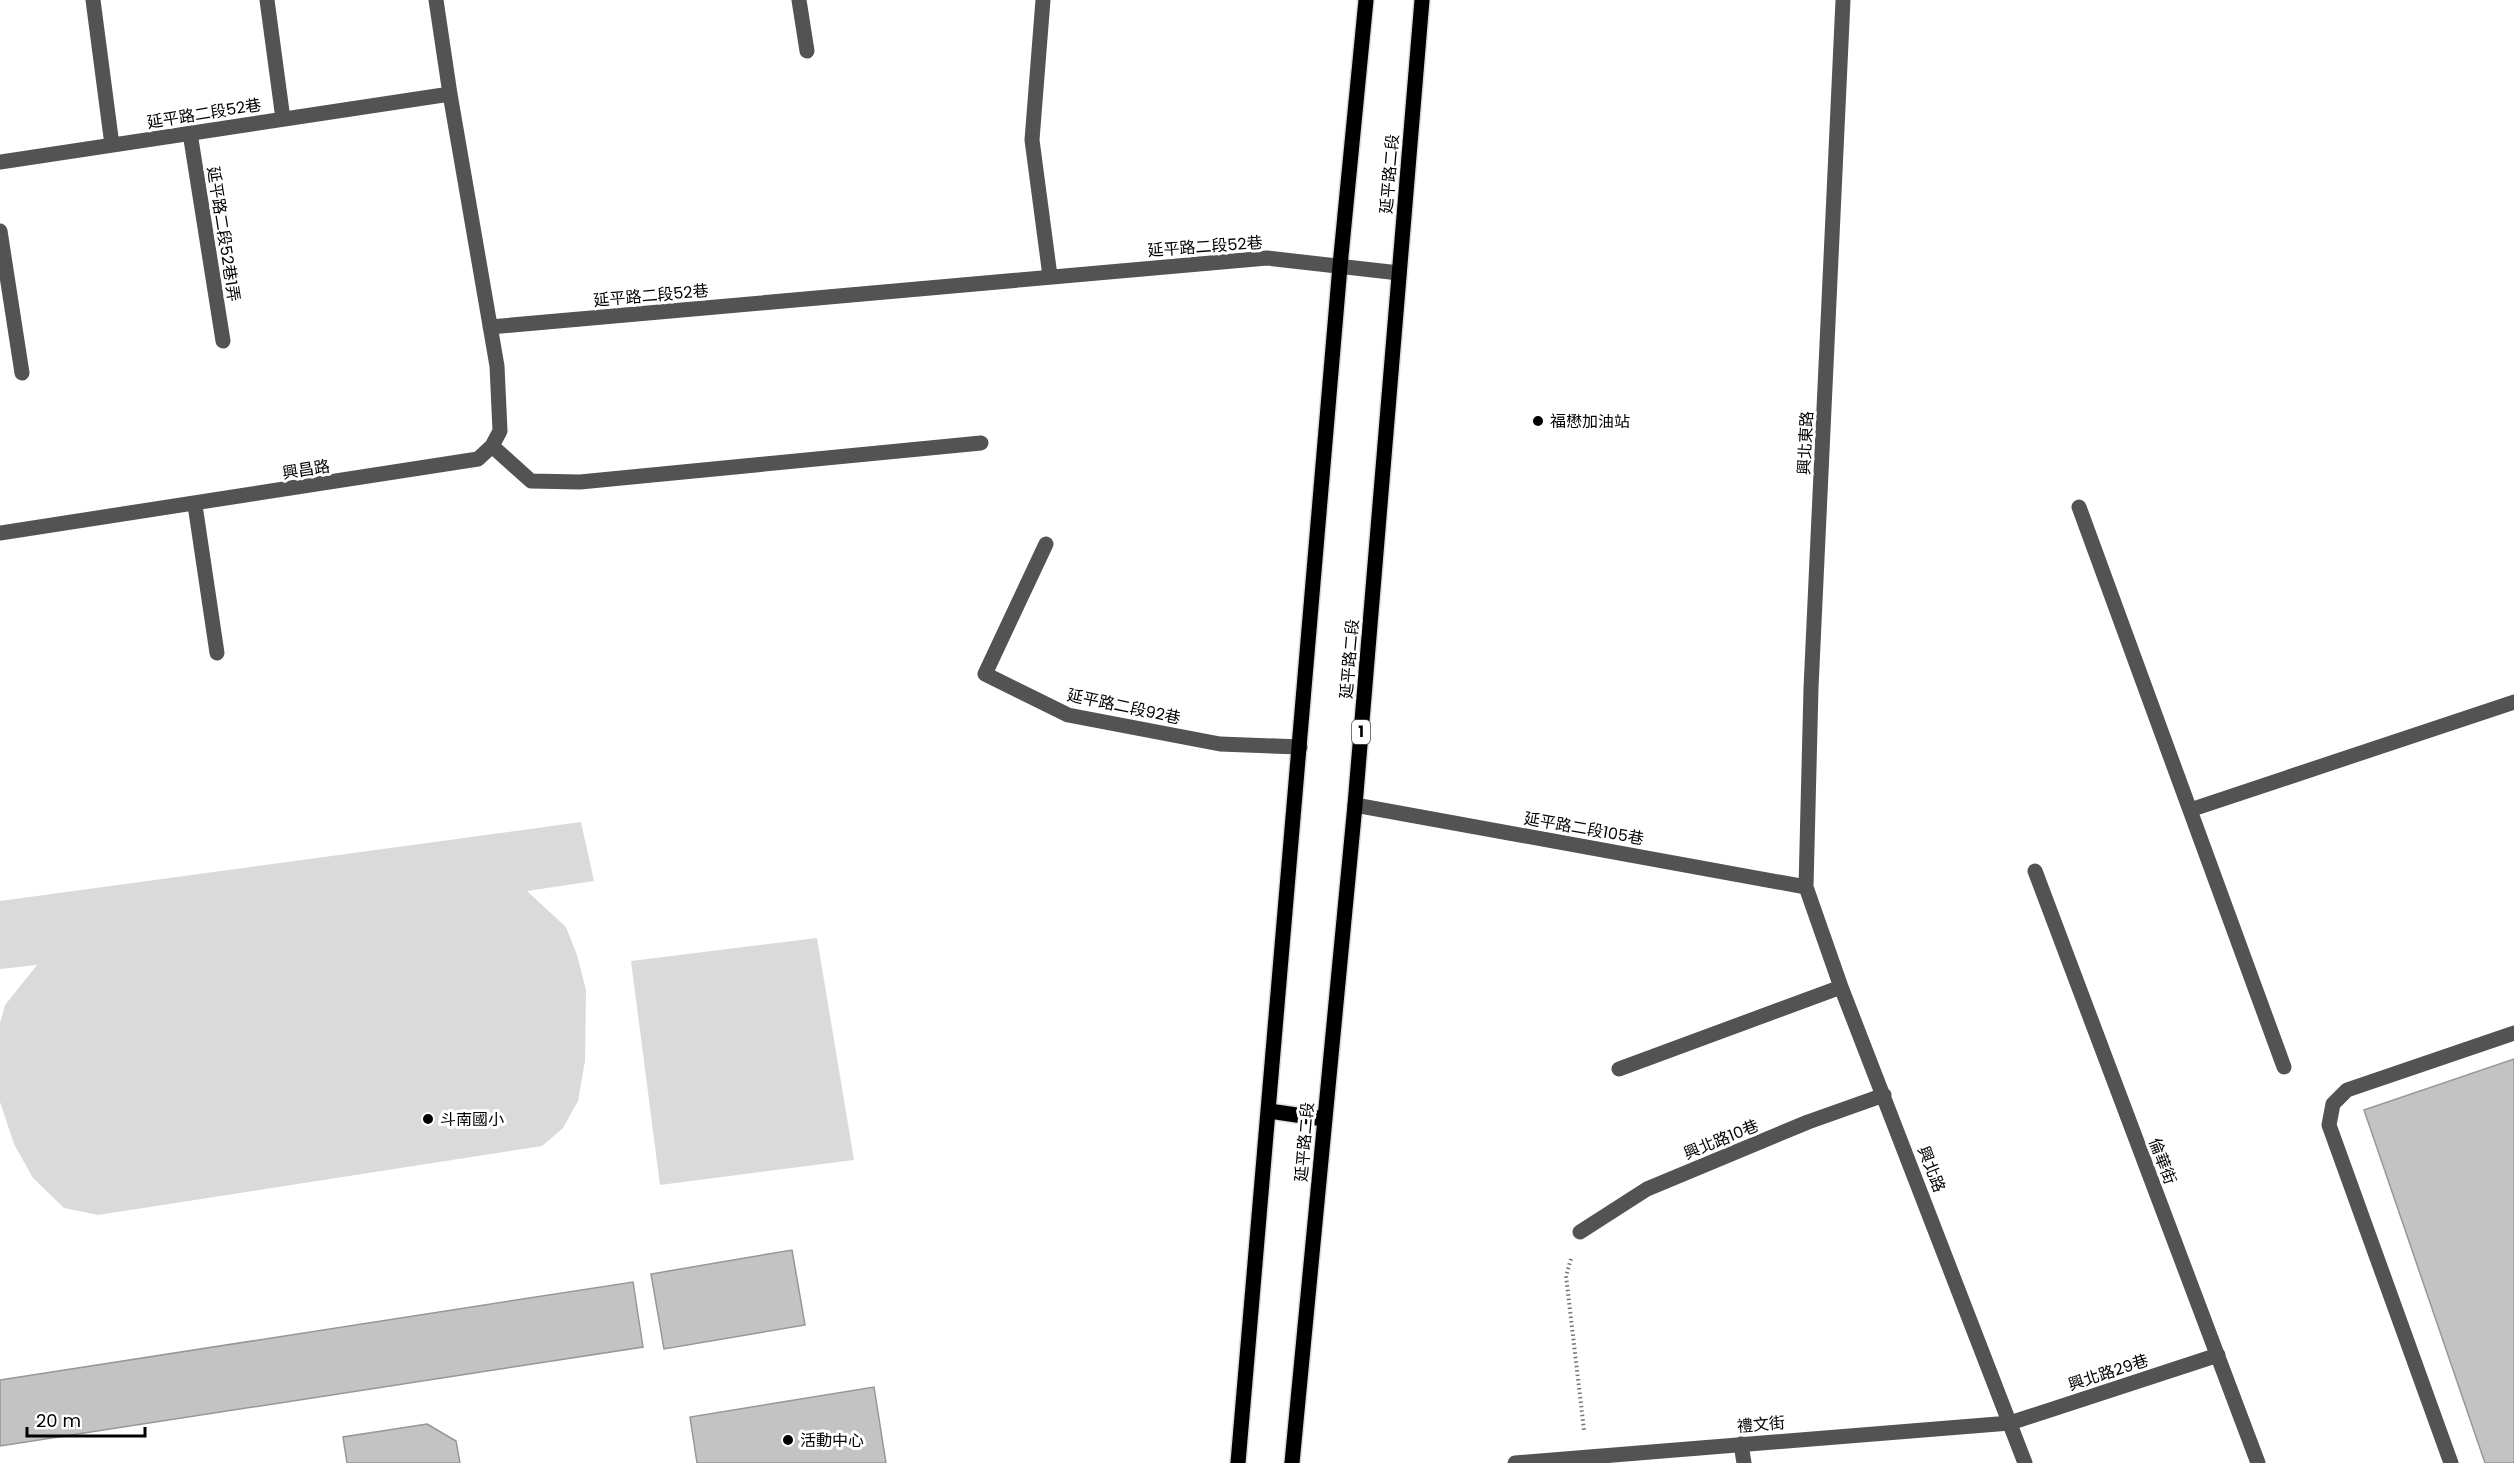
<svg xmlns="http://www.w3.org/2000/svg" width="2514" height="1463" viewBox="0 0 2514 1463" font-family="Poppins,'Noto Sans TC',sans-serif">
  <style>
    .green { fill: #dadada }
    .building { fill: #c3c3c3; stroke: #979797; stroke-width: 1.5 }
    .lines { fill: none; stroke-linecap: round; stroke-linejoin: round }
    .major-casing { stroke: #dbdbdb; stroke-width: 18 }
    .path { stroke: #757575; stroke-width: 4; stroke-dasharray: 1.5 3; stroke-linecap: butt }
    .minor { stroke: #535353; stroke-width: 15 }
    .major { stroke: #000; stroke-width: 15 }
    .poi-dot { fill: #000; stroke: #fff; stroke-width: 2 }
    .labels { text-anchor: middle; stroke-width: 6; stroke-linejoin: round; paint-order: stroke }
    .shield { fill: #fff; stroke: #4c4c4c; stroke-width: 1.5 }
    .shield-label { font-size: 15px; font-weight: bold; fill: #000 }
    .street-label { font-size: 16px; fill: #000; stroke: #fff }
    .poi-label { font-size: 16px; fill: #000; stroke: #fff; text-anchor: start }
  </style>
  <rect width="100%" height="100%" fill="#fff"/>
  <path class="green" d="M581 822 594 881 527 891 566 927 577 955 586 990 585 1061 578 1101 563 1128 542 1146 98 1215 64 1208 33 1178 14 1144 0 1102V1023L5 1005 37 965 0 969V901Z
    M817 938 854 1160 660 1185 631 961Z"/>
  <path class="building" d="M2514 1059V1463H2485L2364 1110Z
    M792 1250 805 1325 664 1349 651 1274Z
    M633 1282 643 1347 0 1446V1380Z
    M874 1387 886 1463H697L690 1417Z
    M427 1424 456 1441 460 1463H347L343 1437Z"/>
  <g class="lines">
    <defs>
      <path id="major" d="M1269 1111 1324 1119
        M1238 1463 1340 266 1366 0
        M1292 1463 1355 805 1422 0"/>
    </defs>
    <use href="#major" class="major-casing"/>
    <path class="path" d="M1571 1259 1566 1276 1584 1430"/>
    <path class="minor" d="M93 0 112 145
      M267 0 283 119
      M799 0 807 51
      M1043 0 1032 140 1050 276
      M1843 0 1811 688 1806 887 1841 987 2025 1463
      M190 133 223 341
      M0 162 450 94
      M0 231 22 373
      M490 327 1267 258 1399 273
      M492 446 531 481 580 482 981 443
      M195 505 217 653
      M2079 507 2284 1067
      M0 533 478 459 492 446 500 431 497 366 450 94 436 0
      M1046 544 985 674 1068 715 1220 744 1300 747
      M1355 805 1806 887
      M2190 810 2514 702
      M2035 871 2258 1463
      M1619 1069 1841 987
      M1580 1232 1647 1189 1808 1122 1884 1095
      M1741 1444 1744 1463
      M1515 1463 2010 1423 2218 1355
      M2451 1463 2329 1125 2333 1104 2347 1090 2514 1033"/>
    <use href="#major" class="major"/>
  </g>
  <g class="poi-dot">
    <circle cx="1538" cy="421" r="6"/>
    <circle cx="428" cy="1119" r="6"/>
    <circle cx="788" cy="1440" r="6"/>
  </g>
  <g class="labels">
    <rect class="shield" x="1352" y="720" width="18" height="24" rx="4.5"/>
    <g class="shield-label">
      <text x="1361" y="737">1</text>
    </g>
    <g class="street-label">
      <text transform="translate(204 113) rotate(-9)" y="6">延平路二段52巷</text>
      <text transform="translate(1389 174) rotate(-85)" y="6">延平路二段</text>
      <text transform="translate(224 234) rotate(81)" y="6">延平路二段52巷1弄</text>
      <text transform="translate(1205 246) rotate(-4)" y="6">延平路二段52巷</text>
      <text transform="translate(651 295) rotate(-5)" y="6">延平路二段52巷</text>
      <text transform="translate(1805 443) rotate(-87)" y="6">興北東路</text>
      <text transform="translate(306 469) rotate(-9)" y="6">興昌路</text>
      <text transform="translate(1349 659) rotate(-85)" y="6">延平路二段</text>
      <text transform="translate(1124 706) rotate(12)" y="6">延平路二段92巷</text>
      <text transform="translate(1584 828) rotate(10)" y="6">延平路二段105巷</text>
      <text transform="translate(1721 1139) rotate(-22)" y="6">興北路10巷</text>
      <text transform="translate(1304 1142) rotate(-85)" y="6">延平路二段</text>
      <text transform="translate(2163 1161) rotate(69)" y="6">倫華街</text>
      <text transform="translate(1932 1169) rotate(69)" y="6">興北路</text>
      <text transform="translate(2108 1372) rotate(-18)" y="6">興北路29巷</text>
      <text transform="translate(1761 1424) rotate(-5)" y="6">禮文街</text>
    </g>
    <g class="poi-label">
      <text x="1550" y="427">福懋加油站</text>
      <text x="440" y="1125">斗南國小</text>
      <text x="800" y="1446">活動中心</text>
    </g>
  </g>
  <path d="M27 1427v9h118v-9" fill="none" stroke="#000000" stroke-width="3"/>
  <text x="36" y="1427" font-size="18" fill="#000000" stroke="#ffffff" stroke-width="4.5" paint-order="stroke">20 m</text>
</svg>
